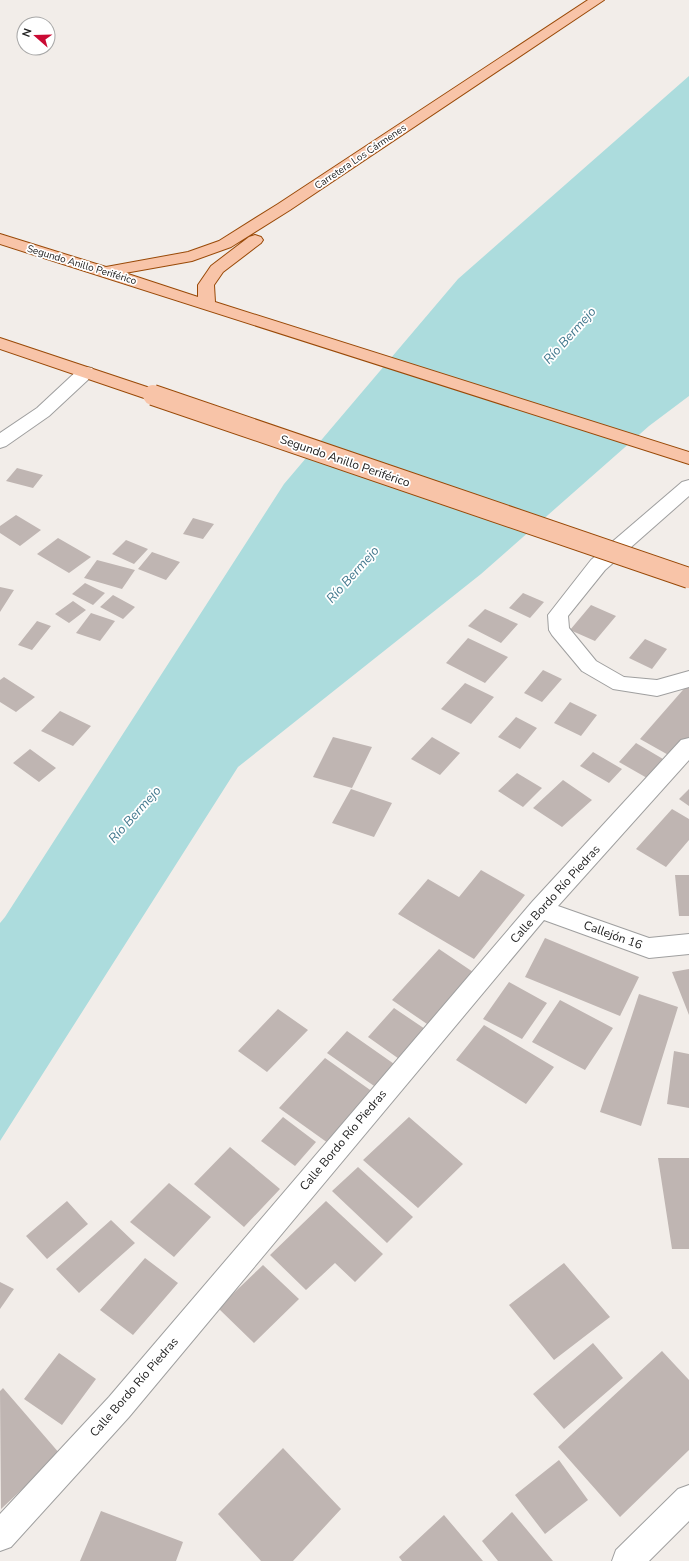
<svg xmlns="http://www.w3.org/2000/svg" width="689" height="1561" viewBox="0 0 689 1561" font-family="'Nunito Sans',sans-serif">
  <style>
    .water { fill: #acdcdd }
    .building { fill: #bfb5b2 }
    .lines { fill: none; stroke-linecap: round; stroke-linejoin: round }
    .minor-casing { stroke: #9f9f9f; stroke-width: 2 }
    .major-casing { stroke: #994907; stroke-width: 2 }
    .minor { fill: #fff; fill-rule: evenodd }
    .major { fill: #f8c4a8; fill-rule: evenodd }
    .major-bridge-casing { stroke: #994907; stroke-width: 22; stroke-linecap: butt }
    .major-bridge { stroke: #f8c4a8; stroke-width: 20 }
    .labels { text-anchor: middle; stroke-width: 3.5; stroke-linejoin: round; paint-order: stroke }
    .far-street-label { font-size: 10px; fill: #222; stroke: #fff }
    .street-label { font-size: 12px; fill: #222; stroke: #fff }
    .water-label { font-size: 13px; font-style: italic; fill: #457a8f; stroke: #fff }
  </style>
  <rect width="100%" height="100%" fill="#f2ede9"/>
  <path class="water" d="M689 76V396L649 426 481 574 238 767 0 1141V923L5 917 284 484 458 279Z"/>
  <path class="building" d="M17 468 43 475 33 488 6 481Z
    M16 515 41 530 20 546 0 533V526Z
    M193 518 214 524 203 539 183 534Z
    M58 538 91 557 69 573 37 554Z
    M126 540 148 549 134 564 112 554Z
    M152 552 180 562 166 580 138 569Z
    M97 560 135 570 122 589 84 578Z
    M85 583 105 593 93 605 72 594Z
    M0 587 14 590 0 612Z
    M523 593 544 602 530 618 509 608Z
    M113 595 135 607 123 619 100 607Z
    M73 601 86 610 69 623 55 614Z
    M591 605 616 616 595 641 570 630Z
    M485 609 518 624 501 643 468 626Z
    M91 613 115 621 100 641 76 633Z
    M37 621 51 626 32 650 18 645Z
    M468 638 508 657 485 683 446 663Z
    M645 639 667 649 652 669 629 658Z
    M543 670 562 679 542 702 524 693Z
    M4 677 35 697 16 712 0 702V680Z
    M465 683 494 697 471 724 441 709Z
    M689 683V737L672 757 640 739Z
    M570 702 597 715 581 736 554 723Z
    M60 711 91 726 73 746 41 731Z
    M516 717 537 728 520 749 498 737Z
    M333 737 372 747 352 788 313 777Z
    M432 737 460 753 440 775 411 759Z
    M636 743 663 759 647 778 619 762Z
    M30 749 56 768 39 782 13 763Z
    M593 752 622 769 609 783 580 766Z
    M517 773 542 788 523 807 498 791Z
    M563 780 592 800 562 827 533 808Z
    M351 789 392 803 374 837 332 823Z
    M689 789V806L679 799Z
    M672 809 689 819V840L666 867 636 849Z
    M481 870 525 895 474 959 398 914 428 879 459 897Z
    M675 875H689V916H679Z
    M545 938 639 977 620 1016 525 977Z
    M439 949 476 974 430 1026 392 1000Z
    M689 969V1015L672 972Z
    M509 982 547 1003 522 1039 483 1019Z
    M639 994 678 1007 641 1126 600 1112Z
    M560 1000 613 1028 585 1070 532 1042Z
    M394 1008 428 1031 402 1061 368 1037Z
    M278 1009 308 1030 267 1072 238 1051Z
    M484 1025 554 1067 526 1104 456 1060Z
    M347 1031 397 1066 377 1088 327 1053Z
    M674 1051 689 1054V1108L667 1104Z
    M325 1058 373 1092 328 1143 279 1108Z
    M283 1117 316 1142 295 1166 261 1141Z
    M409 1117 463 1164 418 1208 363 1160Z
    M230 1147 280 1189 244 1227 194 1184Z
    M658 1158H689V1249H672Z
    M358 1167 413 1217 387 1243 332 1191Z
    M169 1183 211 1217 174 1257 130 1222Z
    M67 1201 88 1224 47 1259 26 1236Z
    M326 1201 383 1254 355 1282 335 1263 306 1290 270 1255Z
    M111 1220 135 1243 79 1293 56 1269Z
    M145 1258 178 1283 133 1335 100 1310Z
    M564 1263 610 1317 554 1360 509 1305Z
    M263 1265 299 1299 254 1343 218 1308Z
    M0 1282 14 1289 0 1309Z
    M593 1343 623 1378 564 1429 533 1394Z
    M662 1351 689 1380V1450L620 1517 558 1447Z
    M59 1353 96 1379 62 1425 24 1399Z
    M3 1388 60 1454 1 1509 0 1391Z
    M283 1448 341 1509 293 1561H261L218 1514Z
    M559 1460 588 1500 545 1534 515 1495Z
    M101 1511 183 1542 176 1561H80Z
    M512 1512 553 1561H498L482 1541Z
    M444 1515 483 1561H402L399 1557Z"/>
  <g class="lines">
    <defs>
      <path id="minor" d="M86 367 92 368 95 372 92 376 49 416 6 446 0 448V433L37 408 80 368Z
        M689 480V496L605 570 568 616 569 628 596 661 624 677 657 680 689 671V687L657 696 613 689 582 671 552 635 549 630 548 615 591 560 682 482Z
        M689 738V760L558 906 649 938 689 934V954L649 958 544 920 129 1417 11 1547 0 1551V1514L109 1397 532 902 681 740Z
        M689 1485V1521L649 1561H612L616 1550 678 1489Z"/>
      <path id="major" d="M588 0H604L290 210 231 247 192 261 125 273 198 297V285L211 266 249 237 255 235 261 237 263 240 261 243 223 272 214 285 215 302 689 452V464L0 244V234L106 267 188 252 219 241 278 204Z
        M0 338 159 391 162 395 159 399 153 400 147 399 0 349Z"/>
    </defs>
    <use href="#minor" class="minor-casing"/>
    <use href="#major" class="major-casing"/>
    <use href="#minor" class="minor"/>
    <use href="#major" class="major"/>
    <defs>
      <path id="major-bridge" d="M153 395 689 578"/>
    </defs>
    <use href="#major-bridge" class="major-bridge-casing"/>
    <use href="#major-bridge" class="major-bridge"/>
  </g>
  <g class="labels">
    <g class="far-street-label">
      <text transform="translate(360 156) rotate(-34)" y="4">Carretera Los Cármenes</text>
      <text transform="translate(82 264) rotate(17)" y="4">Segundo Anillo Periférico</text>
    </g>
    <g class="street-label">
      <text transform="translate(345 461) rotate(19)" y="4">Segundo Anillo Periférico</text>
      <text transform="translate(555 894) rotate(-48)" y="4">Calle Bordo Río Piedras</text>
      <text transform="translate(613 935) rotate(20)" y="4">Callejón 16</text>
      <text transform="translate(343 1140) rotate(-50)" y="4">Calle Bordo Río Piedras</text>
      <text transform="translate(134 1387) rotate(-49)" y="4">Calle Bordo Río Piedras</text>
    </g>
    <g class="water-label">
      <text transform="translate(569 335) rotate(-48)" y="5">Río Bermejo</text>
      <text transform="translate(352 574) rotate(-48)" y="5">Río Bermejo</text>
      <text transform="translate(134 814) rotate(-48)" y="5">Río Bermejo</text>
    </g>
  </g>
  <g transform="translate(36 36) rotate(290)"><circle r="19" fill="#ffffff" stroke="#a7a7a7"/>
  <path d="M0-3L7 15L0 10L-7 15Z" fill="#ca0a34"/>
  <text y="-6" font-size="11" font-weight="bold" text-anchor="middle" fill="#222222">N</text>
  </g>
</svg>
